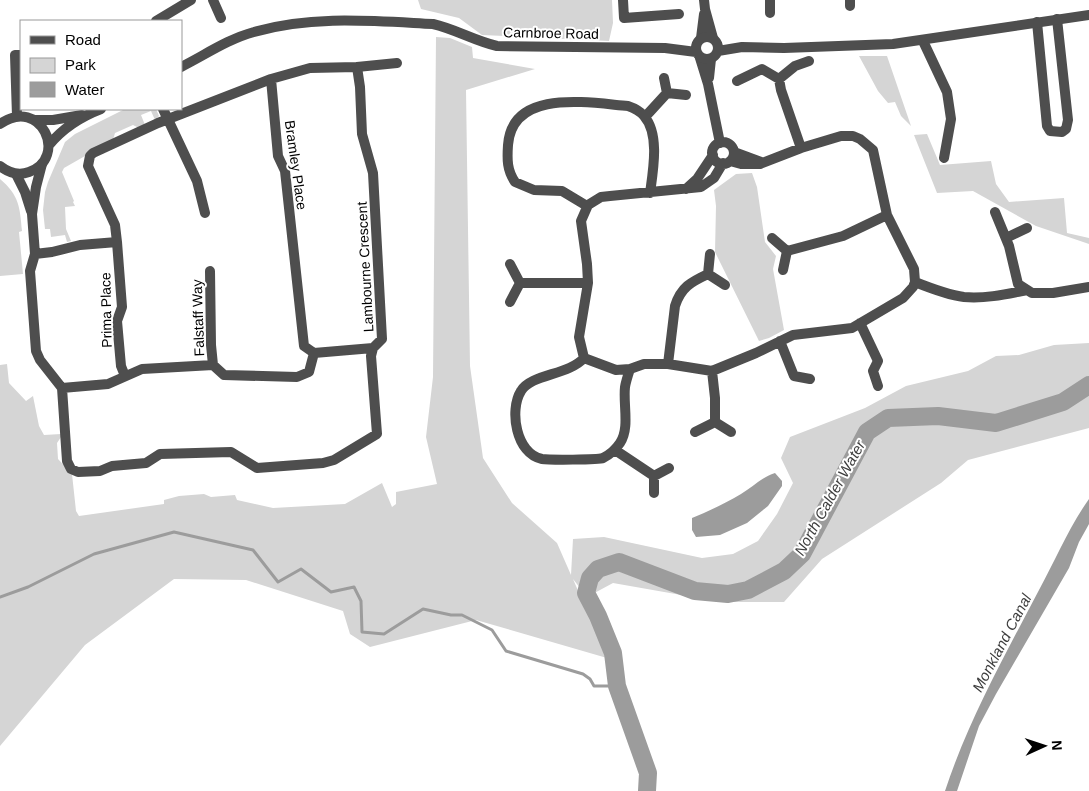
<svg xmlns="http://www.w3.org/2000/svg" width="1089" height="791" viewBox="0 0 1089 791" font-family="Arial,sans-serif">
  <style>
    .green { fill: #d5d5d5 }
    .water { fill: #9c9c9c }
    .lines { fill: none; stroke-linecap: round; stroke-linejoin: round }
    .stream { stroke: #9c9c9c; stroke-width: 3 }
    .river { stroke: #9c9c9c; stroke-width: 18 }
    .minor { stroke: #4e4e4e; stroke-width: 10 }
    .tertiary { stroke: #4e4e4e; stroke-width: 10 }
    .labels { text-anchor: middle; stroke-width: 4; stroke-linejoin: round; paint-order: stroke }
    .street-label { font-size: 14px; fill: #000; stroke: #fff }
    .water-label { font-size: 15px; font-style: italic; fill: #3d3d3d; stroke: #fff }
  </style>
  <rect width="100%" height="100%" fill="#fff"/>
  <path class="green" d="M418 0H612L613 23 609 41 482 35 459 18 421 9Z
    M436 37 450 38 472 47 473 58 535 69 466 90 470 366 483 458 512 503 557 543 571 575 573 539 604 537 702 558 733 554 758 541 777 514 793 483 781 458 790 437 865 408 906 386 968 371 996 356 1019 355 1054 345 1089 343V428L968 460 941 483 822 559 784 602H721L613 583 587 597 573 579 607 658 476 620 370 647 350 634 343 611 246 580 174 579 85 645 0 746V365L7 364 9 383 26 401 33 396 39 426 44 435 61 434V437L57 443 58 459 72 474 76 511 79 516 164 504V500L179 496 204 494 211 497 235 495 237 500 273 508 345 504 382 483 392 507 396 504V492L437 484 426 437 433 377Z
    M859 56H887L911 126 901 116 895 102 888 103 878 91Z
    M125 109H156L159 116 155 120 151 111 141 115 145 125 139 128 133 125 115 133 113 140 64 168 62 172 74 201 73 202 75 206 65 207 66 229 71 241 67 242 65 235 51 237 50 229H45L43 210 45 192 48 182 65 142 75 134Z
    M927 134 940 165 991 161 996 184 1009 202 1064 198 1067 233 1089 238V244L1036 226 973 191 937 193 914 135Z
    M752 173 757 187 765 242 776 256 773 269 784 330 769 338 759 341 715 252 716 206 714 190 736 174Z
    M0 179C19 195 20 207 22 231L19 232 23 274 0 276Z"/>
  <path class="water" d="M775 473 782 481V486L768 506 747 523 720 535 696 537 692 530V518C709 511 726 503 741 494 753 487 762 477 775 473Z
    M1089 499V524L1079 542 1069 568 996 694 979 726 957 791H945C968 721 1005 655 1039 590 1056 559 1069 527 1089 499Z"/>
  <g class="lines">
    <path class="stream" d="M0 597 28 587 94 554 174 532 253 550 278 582 301 569 331 592 354 587 361 601 362 632 384 634 423 609 451 615H462L492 630 506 651 583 674 590 679 594 686H617"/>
    <path class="river" d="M647 791 648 773 617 686 613 653 598 616 586 593 590 578 598 569 619 562 695 591 728 594 748 590 784 571 802 554 867 432 888 418 938 416 996 423 1063 402 1089 385"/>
    <path class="minor" d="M213 0 221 18
      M623 0 624 18 679 14
      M704 0 705 9 713 38
      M770 0V13
      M850 0V6
      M156 21 191 0
      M1037 22 1047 126 1050 131 1062 132 1066 129 1068 120 1057 19
      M701 38 704 14
      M923 41 947 92 951 119 944 158
      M700 58 708 84 720 143
      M357 67 397 63
      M709 78 711 59
      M271 79 278 156 285 171 304 346 314 353
      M779 79 781 90 801 148
      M737 81 762 69 779 79 795 66 809 61
      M667 93 686 95
      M163 109 197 181 205 213
      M17 116 15 55H21
      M645 117 667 93 664 78
      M712 153a11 11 0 1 1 22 0a11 11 0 1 1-22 0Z
      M734 152 761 162
      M723 163 714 178 701 187 610 196 601 197 588 205 581 221 587 264 588 283 579 337 584 358 616 370 630 369 644 364H668L712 371 756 353 793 335 852 328 903 298 913 287 915 282 914 269 887 215 873 150 860 139 853 136H841L801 148 760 164H741L730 161
      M16 174 25 192 31 211
      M686 189 697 179 713 155
      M587 206 562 191 534 190 515 182C507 170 507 160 508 145 512 88 590 103 628 106 634 108 640 111 644 116 660 134 653 171 650 193
      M995 212 1009 246 1018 284 1032 293H1053L1089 287
      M772 238 787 251 843 236 887 215
      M1006 238 1027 228
      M117 242 122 307 117 321 121 366 125 376
      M35 254 52 252 80 245 117 242 115 225 88 166 90 156 93 153 158 123 271 79 310 68 357 67 360 87 362 134 373 173 382 339 373 348 371 356 377 434 334 460 323 463 257 468 231 452 160 454 146 463 112 466 100 471 78 472 71 469 67 461 62 388 40 360 36 351 30 271 35 254 32 214 36 187 42 164
      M710 254 708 274 725 285
      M510 264 520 283 510 302
      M783 270 787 251
      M210 271 211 345 213 365
      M915 282C930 288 948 295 964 297 985 299 1007 294 1027 290
      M520 283H588
      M860 323 878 361 873 371 878 386
      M780 341 794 376 810 379
      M314 353 373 348
      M584 358C569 375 531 374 521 391 509 410 516 454 542 459 548 460 598 460 603 458 609 455 616 449 620 443 630 428 623 405 625 387 626 381 628 375 630 369
      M668 364 675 306C681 287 691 282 708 274
      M712 371 715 398V422L731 432
      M62 388 108 384 142 369 213 365 224 375 297 377 309 372 314 353
      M695 432 715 422
      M615 450 654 476
      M654 493V476L669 468"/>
    <path class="tertiary" d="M696 48a11 11 0 1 1 22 0a11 11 0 1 1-22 0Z
      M718 51 742 47 784 48 893 44 1089 15
      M181 67C205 55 228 39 254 32 311 15 374 21 433 24 455 29 475 41 497 46L665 48 696 52
      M35 120H53L82 115
      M0 124C41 95 69 158 29 172 18 176 9 173 0 166
      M49 145C63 128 80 117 101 109"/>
  </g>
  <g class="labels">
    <g class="street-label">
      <text transform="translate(551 33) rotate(1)" y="5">Carnbroe Road</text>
      <text transform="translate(296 165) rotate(82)" y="5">Bramley Place</text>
      <text transform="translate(365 267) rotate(-93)" y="5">Lambourne Crescent</text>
      <text transform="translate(106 310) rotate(-91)" y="5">Prima Place</text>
      <text transform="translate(198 318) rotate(-92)" y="5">Falstaff Way</text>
    </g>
    <g class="water-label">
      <text transform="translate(830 498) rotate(-61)" y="5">North Calder Water</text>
      <text transform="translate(1002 643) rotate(-62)" y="5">Monkland Canal</text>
    </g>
  </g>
  <rect x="20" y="20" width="162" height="90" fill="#ffffff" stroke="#999999"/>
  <rect x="30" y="36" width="25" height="8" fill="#4e4e4e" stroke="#999999"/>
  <text x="65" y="45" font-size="15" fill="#000000">Road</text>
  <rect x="30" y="58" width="25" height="15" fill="#d5d5d5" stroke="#999999"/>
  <text x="65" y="70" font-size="15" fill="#000000">Park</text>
  <rect x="30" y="82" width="25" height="15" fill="#9c9c9c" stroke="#999999"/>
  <text x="65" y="95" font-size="15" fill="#000000">Water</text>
  <g transform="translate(1044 746) rotate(87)" stroke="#ffffff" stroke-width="4" paint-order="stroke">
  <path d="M0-4L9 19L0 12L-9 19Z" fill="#000000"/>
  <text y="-8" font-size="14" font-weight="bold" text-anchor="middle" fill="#000000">N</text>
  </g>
</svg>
